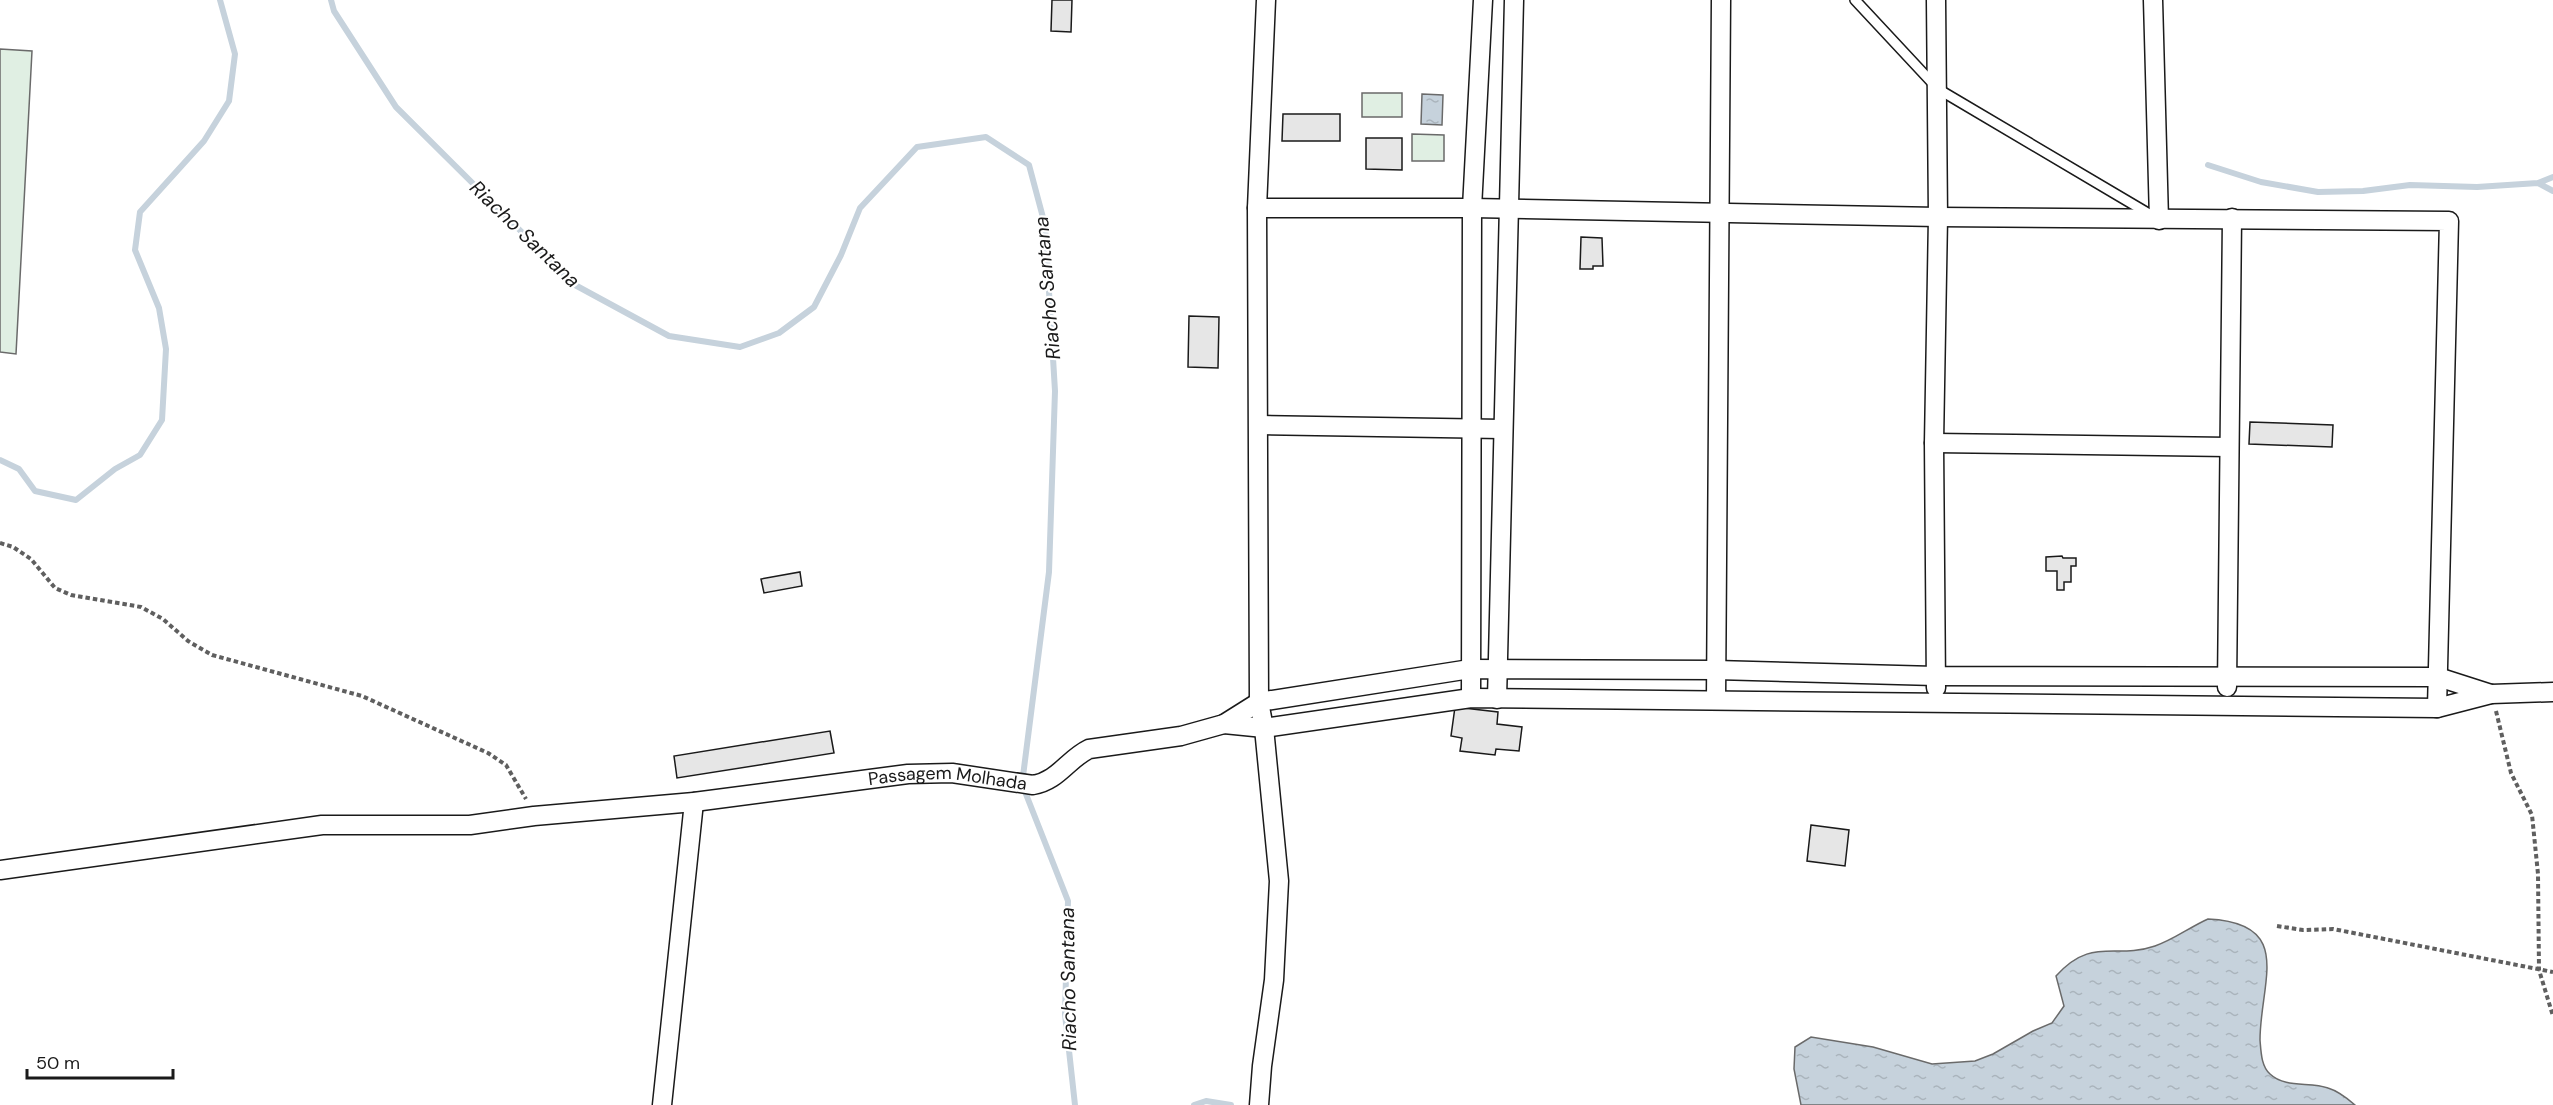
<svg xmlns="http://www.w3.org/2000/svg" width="2553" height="1105" viewBox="0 0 2553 1105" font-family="'DM Sans',sans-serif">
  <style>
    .grass { fill: #e0efe3; stroke: #6a6a6a; stroke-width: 1.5 }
    .water { fill: url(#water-ripples); stroke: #6a6a6a; stroke-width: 1.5 }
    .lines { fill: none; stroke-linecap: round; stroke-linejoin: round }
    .stream { stroke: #c6d2dc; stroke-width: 6 }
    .building { fill: #e6e6e6; stroke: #1a1a1a; stroke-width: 1.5 }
    .service-casing { stroke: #1a1a1a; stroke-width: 12 }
    .minor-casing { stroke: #1a1a1a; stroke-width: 21 }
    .path { stroke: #5f5f5f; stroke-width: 4; stroke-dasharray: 4.5 3; stroke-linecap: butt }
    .service { stroke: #fff; stroke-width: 9 }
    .minor { stroke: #fff; stroke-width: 18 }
    .labels { text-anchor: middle; stroke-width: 4.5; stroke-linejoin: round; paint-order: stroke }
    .street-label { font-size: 18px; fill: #1a1a1a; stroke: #fff }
    .water-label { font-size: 20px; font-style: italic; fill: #1a1a1a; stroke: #fff }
  </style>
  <defs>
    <pattern id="water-ripples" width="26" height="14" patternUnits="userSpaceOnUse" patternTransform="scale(1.5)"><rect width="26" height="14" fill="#c6d2dc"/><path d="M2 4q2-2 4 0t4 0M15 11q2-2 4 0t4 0" fill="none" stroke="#aab4bc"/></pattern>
  </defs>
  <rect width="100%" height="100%" fill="#fff"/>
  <path class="grass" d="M0 49 32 51 16 354 0 352Z
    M1362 93H1402V117H1362Z
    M1412 134 1444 135V161H1412Z"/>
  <path class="water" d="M1422 94 1443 95 1442 125 1421 124Z
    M2208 919C2295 923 2260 982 2260 1040 2261 1051 2261 1066 2270 1074 2286 1089 2310 1081 2328 1088 2338 1091 2347 1098 2355 1105H1801L1794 1069 1795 1047 1811 1037 1873 1047 1932 1064 1975 1061 1993 1054 2033 1031 2052 1023 2064 1006 2056 976C2092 936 2114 960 2155 946 2173 940 2190 927 2208 919Z"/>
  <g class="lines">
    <path class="stream" d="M331 0 334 11 396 107 575 285 669 336 740 347 779 333 814 307 841 255 860 208 917 147 986 137 1029 165 1045 225 1055 391 1049 572 1022 784 1068 901 1065 1014 1075 1105
      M2208 165 2261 182 2318 192 2363 191 2410 185 2477 187 2538 183 2553 191
      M2538 183 2553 177
      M0 460 19 469 35 491 76 500 115 469 140 455 162 420 166 349 159 308 135 250 140 212 204 141 229 101 235 54 220 0
      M1194 1105 1206 1101 1231 1105"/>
  </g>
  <path class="building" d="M1052 0H1072L1071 32 1051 31Z
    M1283 114H1340V141H1282Z
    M1366 138H1402V170L1366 169Z
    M1581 237 1602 238 1603 266H1593V269H1580Z
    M1189 316 1219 317 1218 368 1188 367Z
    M2250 422 2333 425 2332 447 2249 444Z
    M2062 556 2063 558H2076V566H2071V582H2064V590H2057V571H2046V557Z
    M800 572 802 586 764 593 761 579Z
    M1455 707 1498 712 1497 724 1522 727 1519 751 1496 749 1495 755 1460 751 1462 738 1451 736Z
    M830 731 834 753 677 778 674 756Z
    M1811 825 1849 830 1845 866 1807 861Z"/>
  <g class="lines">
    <defs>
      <path id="service" d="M1855 0 1938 89 2151 215"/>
      <g id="minor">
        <path d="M2153 0 2159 220"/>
        <path d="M1257 208H1472L1938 217 2449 221 2437 708"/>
        <path d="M1260 425 1502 429"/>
        <path d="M1934 443 2229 447"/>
        <path d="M2227 687 2232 218"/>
        <path d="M1936 688 1934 443 1938 217 1936 0"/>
        <path d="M1471 698 1472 208 1483 0"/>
        <path d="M1497 699 1514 0"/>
        <path d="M1716 700 1721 0"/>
        <path d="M1224 724 1264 728 1471 698 2437 708 2491 694 2553 692"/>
        <path id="s1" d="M0 870 322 825H470L534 816 694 802 908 774 952 773 1033 785C1058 781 1068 759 1089 749L1181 736 1224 724 1259 702 1470 669 1716 670 1935 676 2438 677 2491 694"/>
        <path d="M662 1105 694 802"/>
        <path d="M1259 1105 1262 1066 1274 980 1279 881 1264 728 1259 702 1257 208 1266 0"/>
      </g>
    </defs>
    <use href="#service" class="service-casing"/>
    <use href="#minor" class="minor-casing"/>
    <path class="path" d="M0 543 13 547 31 559 55 588 71 595 141 607 163 619 188 641 212 655 362 696 488 753 506 765 526 799
      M2496 711 2511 773 2532 815 2538 874 2539 970 2553 1016
      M2277 926 2303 930 2333 929 2553 972"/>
    <use href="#service" class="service"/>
    <use href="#minor" class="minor"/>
  </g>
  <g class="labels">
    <g class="street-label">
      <text dy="6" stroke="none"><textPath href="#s1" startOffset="954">Passagem Molhada</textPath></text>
    </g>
    <g class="water-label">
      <text transform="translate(525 234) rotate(44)" y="7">Riacho Santana</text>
      <text transform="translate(1047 288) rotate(-95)" y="7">Riacho Santana</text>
      <text transform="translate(1068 979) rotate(-91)" y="7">Riacho Santana</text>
    </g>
  </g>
  <path d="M27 1069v9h146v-9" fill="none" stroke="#1a1a1a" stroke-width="3"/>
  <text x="36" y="1069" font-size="18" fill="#1a1a1a" stroke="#ffffff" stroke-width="4.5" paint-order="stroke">50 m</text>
</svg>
